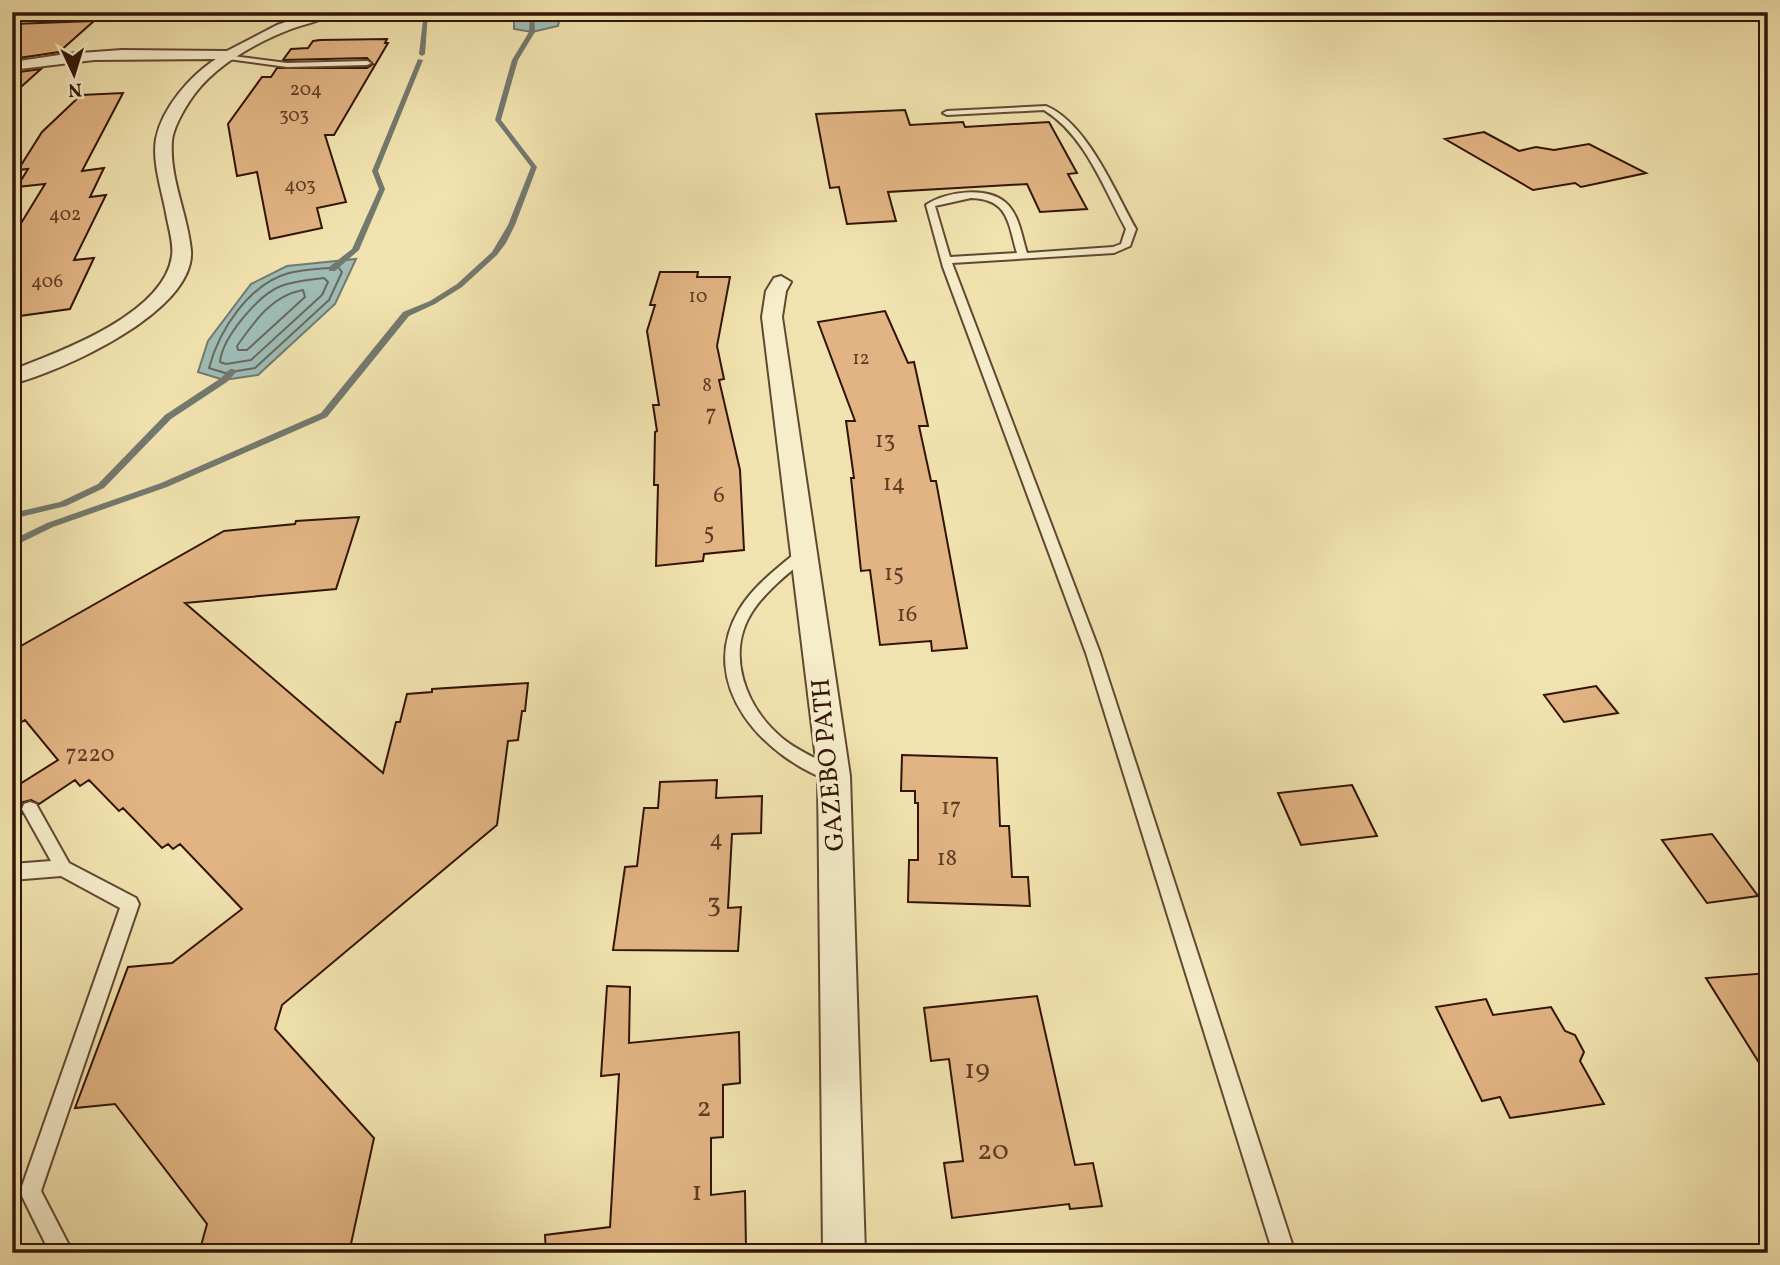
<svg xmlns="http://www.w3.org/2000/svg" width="1780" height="1265" viewBox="0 0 1780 1265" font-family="Vollkorn,serif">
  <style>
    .water { fill: #9ebcb5; stroke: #73796f; stroke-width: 2 }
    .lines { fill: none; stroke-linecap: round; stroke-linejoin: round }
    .shore { stroke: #68685e; stroke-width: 2 }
    .stream { fill: #73796f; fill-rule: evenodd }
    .building { fill: #e2b483; stroke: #321407; stroke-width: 2 }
    .service-casing { stroke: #624831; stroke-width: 4 }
    .minor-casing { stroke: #624831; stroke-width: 4 }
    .service { fill: #f6edcb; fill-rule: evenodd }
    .minor { fill: #f6edcb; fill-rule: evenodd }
    .labels { text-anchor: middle; stroke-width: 7; stroke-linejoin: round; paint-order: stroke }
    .far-number-label { font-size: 19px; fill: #5e3c26 }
    .number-label { font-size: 23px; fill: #5e3c26 }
    .street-label { font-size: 26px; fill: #321407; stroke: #f6edcb }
    .near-number-label { font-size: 28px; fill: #5e3c26 }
  </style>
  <rect width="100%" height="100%" fill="#f1e3af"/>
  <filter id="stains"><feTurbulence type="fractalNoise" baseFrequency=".00286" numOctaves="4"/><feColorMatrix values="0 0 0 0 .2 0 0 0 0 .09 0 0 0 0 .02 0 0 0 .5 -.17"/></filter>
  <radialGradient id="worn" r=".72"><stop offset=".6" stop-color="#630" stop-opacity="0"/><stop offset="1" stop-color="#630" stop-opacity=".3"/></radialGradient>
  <path class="water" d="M510 12H561L558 26 532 32 514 29V18Z
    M356 259 335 304 258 375 224 380 198 372 208 341 251 284 287 266Z"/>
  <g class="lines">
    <path class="shore" d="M338 267 342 272 329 300 255 368 225 373 209 368C219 330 249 284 289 273 305 269 322 269 338 267Z
      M324 278 328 282 322 295 251 360 226 364 220 362C222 338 258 295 281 286 294 281 309 280 324 278Z
      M303 290 305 297 247 350H238L237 346C255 321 271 296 303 290Z"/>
    <path class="stream" d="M424 12H428L425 54 422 56 419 54Z
      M530 12H534L535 32 518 60 501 120 537 167 515 225 506 243 497 255 462 287 435 304 409 316 327 417 167 487 53 527 12 547V540L47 523 161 483 321 413 403 312 430 301 457 284 492 252 508 225 531 167 495 120 512 60 529 32Z
      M418 59 423 60 378 171 385 189 359 250 335 271H329V267L352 249 379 189 372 171Z
      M230 369H233L237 371 227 382 171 419 104 488 66 506 12 519V513L60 502 98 484 165 415 221 378Z"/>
  </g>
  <path class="building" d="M94 21 59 52 12 59V24Z
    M387 39 385 43H388L334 135H325L346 202 317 208 322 228 270 239 257 172 237 176 228 124 262 77H271L277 68H367L373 64 367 58 283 60 291 49 308 48 313 41 320 40Z
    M41 69 12 95V73Z
    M123 93 82 171 104 168 90 197 106 195 74 260 94 258 70 309 12 317V238L45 184 17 187 28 169 18 170 42 132 81 95Z
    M905 110 910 125 963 122 965 127 1049 122 1077 173 1068 174 1087 209 1040 212 1027 184 888 192 896 221 847 224 839 187 830 188 816 114Z
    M1484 132 1519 151 1536 147 1554 150 1589 144 1646 173 1581 187 1575 183 1533 190 1445 139Z
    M660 272H698L697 277H730L717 346 724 379 719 380 740 470 744 550 704 554 703 561 656 566 658 485H654L655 432 657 431 653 405H659L647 331 655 305H650Z
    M885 311 908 363 914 362 928 426H919L931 481H936L967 648 932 651 931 641 880 645 870 570 861 571 851 478H854L846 421H855L818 322Z
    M359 517 336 589 185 603 383 773 396 722H400L407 694 432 692V689L528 683 525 711H522L518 740 508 741 497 825 282 1005 275 1029 374 1138 349 1253H199L207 1224 115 1104 75 1108 128 967 172 963 242 909 180 844 173 849 168 844 162 848 123 808 119 811 89 780 80 786 75 780 39 804 31 800 23 802 20 808 22 814 12 821V789L58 760 25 720 12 728V651L224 531 295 524 296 521Z
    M1596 686 1618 713 1564 722 1544 695Z
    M902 755 997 758 1000 826H1009L1012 877H1028L1030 906 908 902 909 860H918V803H915V791H901Z
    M717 780 716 798 762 796 761 833 732 834 728 908 741 907 738 951 613 950 625 867 637 866 644 808H658L660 782Z
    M1352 785 1377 836 1301 845 1278 793Z
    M1712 834 1758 896 1707 903 1662 840Z
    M1768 973V1077L1706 978Z
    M607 986 630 987 629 1043 739 1032 740 1083 723 1085V1137L711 1138V1195L745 1191 746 1248 708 1253H546L545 1235 610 1227 619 1074 601 1076Z
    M1037 996 1075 1165 1093 1163 1102 1206 1070 1209 1069 1204 952 1218 944 1163 963 1161 949 1059 931 1061 924 1008Z
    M1486 999 1493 1015 1551 1007 1565 1031 1575 1035 1584 1052 1580 1061 1604 1104 1510 1118 1500 1097 1482 1101 1436 1007Z"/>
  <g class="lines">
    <defs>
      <path id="service" d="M225 55 287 63 367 61 371 63 367 65 287 67 228 59Z
        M1046 106C1087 123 1115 192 1136 229L1130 246 1114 253 952 263 1100 653 1295 1253H1273L1086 653 943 267 926 205C946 191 991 185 1009 206 1020 219 1022 238 1027 253L1113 247 1121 244 1126 229C1104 189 1085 135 1044 110L947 115 943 113 947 111ZM971 198C1009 199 1008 223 1017 253L950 257 935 206Z
        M804 548 809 550 811 553 809 556C790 572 769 588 754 609 724 652 745 707 782 738 799 752 820 760 839 770L841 775 839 780 833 782C764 758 695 685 739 610 754 585 778 568 799 550Z
        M30 802 36 804 69 863 136 898 139 904 41 1191 73 1253H50L20 1192 120 908 61 876 12 880V864L51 861 22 809 24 804Z"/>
      <path id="minor" d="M314 12H334C324 21 304 24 291 29 253 44 211 67 189 102 182 113 173 129 172 141 169 178 188 215 191 251 195 312 60 372 12 384V370C60 352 164 314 172 256 174 243 168 226 166 213 162 191 152 162 156 139 162 108 190 76 216 59L94 60 12 70V62L66 54 122 50 227 51 277 25Z
        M1265 12H1279L1281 15 1274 19Z
        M781 276 791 282 786 291 782 317 850 776 865 1253H823L818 776 762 317 766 291 774 278Z"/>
    </defs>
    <use href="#service" class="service-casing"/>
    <use href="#minor" class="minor-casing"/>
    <use href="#service" class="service"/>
    <use href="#minor" class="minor"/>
  </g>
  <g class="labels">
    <g class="far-number-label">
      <text x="306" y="95">204</text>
      <text x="294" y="121">303</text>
      <text x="300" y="191">403</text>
      <text x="65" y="220">402</text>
      <text x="47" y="287">406</text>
      <text x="698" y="302">10</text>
      <text x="861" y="364">12</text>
      <text x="707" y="391">8</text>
    </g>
    <g class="number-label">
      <text x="711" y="421">7</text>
      <text x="885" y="447">13</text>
      <text x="894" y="490">14</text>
      <text x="719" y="502">6</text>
      <text x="709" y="539">5</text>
      <text x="894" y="580">15</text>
      <text x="907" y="621">16</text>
      <text x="90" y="761">7220</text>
      <text x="951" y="814">17</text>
      <text x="716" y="846">4</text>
      <text x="947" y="865">18</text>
    </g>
    <g class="street-label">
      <text transform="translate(827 765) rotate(-95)" y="9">GAZEBO PATH</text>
    </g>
    <g class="near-number-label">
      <text x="714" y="912">3</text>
      <text x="977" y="1078">19</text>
      <text x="704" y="1116">2</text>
      <text x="993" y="1159">20</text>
      <text x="697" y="1200">1</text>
    </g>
  </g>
  <rect width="1780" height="1265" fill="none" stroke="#f1e3af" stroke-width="42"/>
  <rect x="14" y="14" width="1752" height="1237" fill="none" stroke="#321407" stroke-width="3.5"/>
  <rect x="21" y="21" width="1738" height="1223" fill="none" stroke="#321407" stroke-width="2"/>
  <g transform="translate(74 74) rotate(176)" stroke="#f6edcb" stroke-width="5" paint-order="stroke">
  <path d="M0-5L12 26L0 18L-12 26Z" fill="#321407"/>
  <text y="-10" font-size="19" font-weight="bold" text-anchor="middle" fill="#321407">N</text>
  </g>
  <rect width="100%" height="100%" filter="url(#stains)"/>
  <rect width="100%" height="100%" fill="url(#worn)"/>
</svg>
